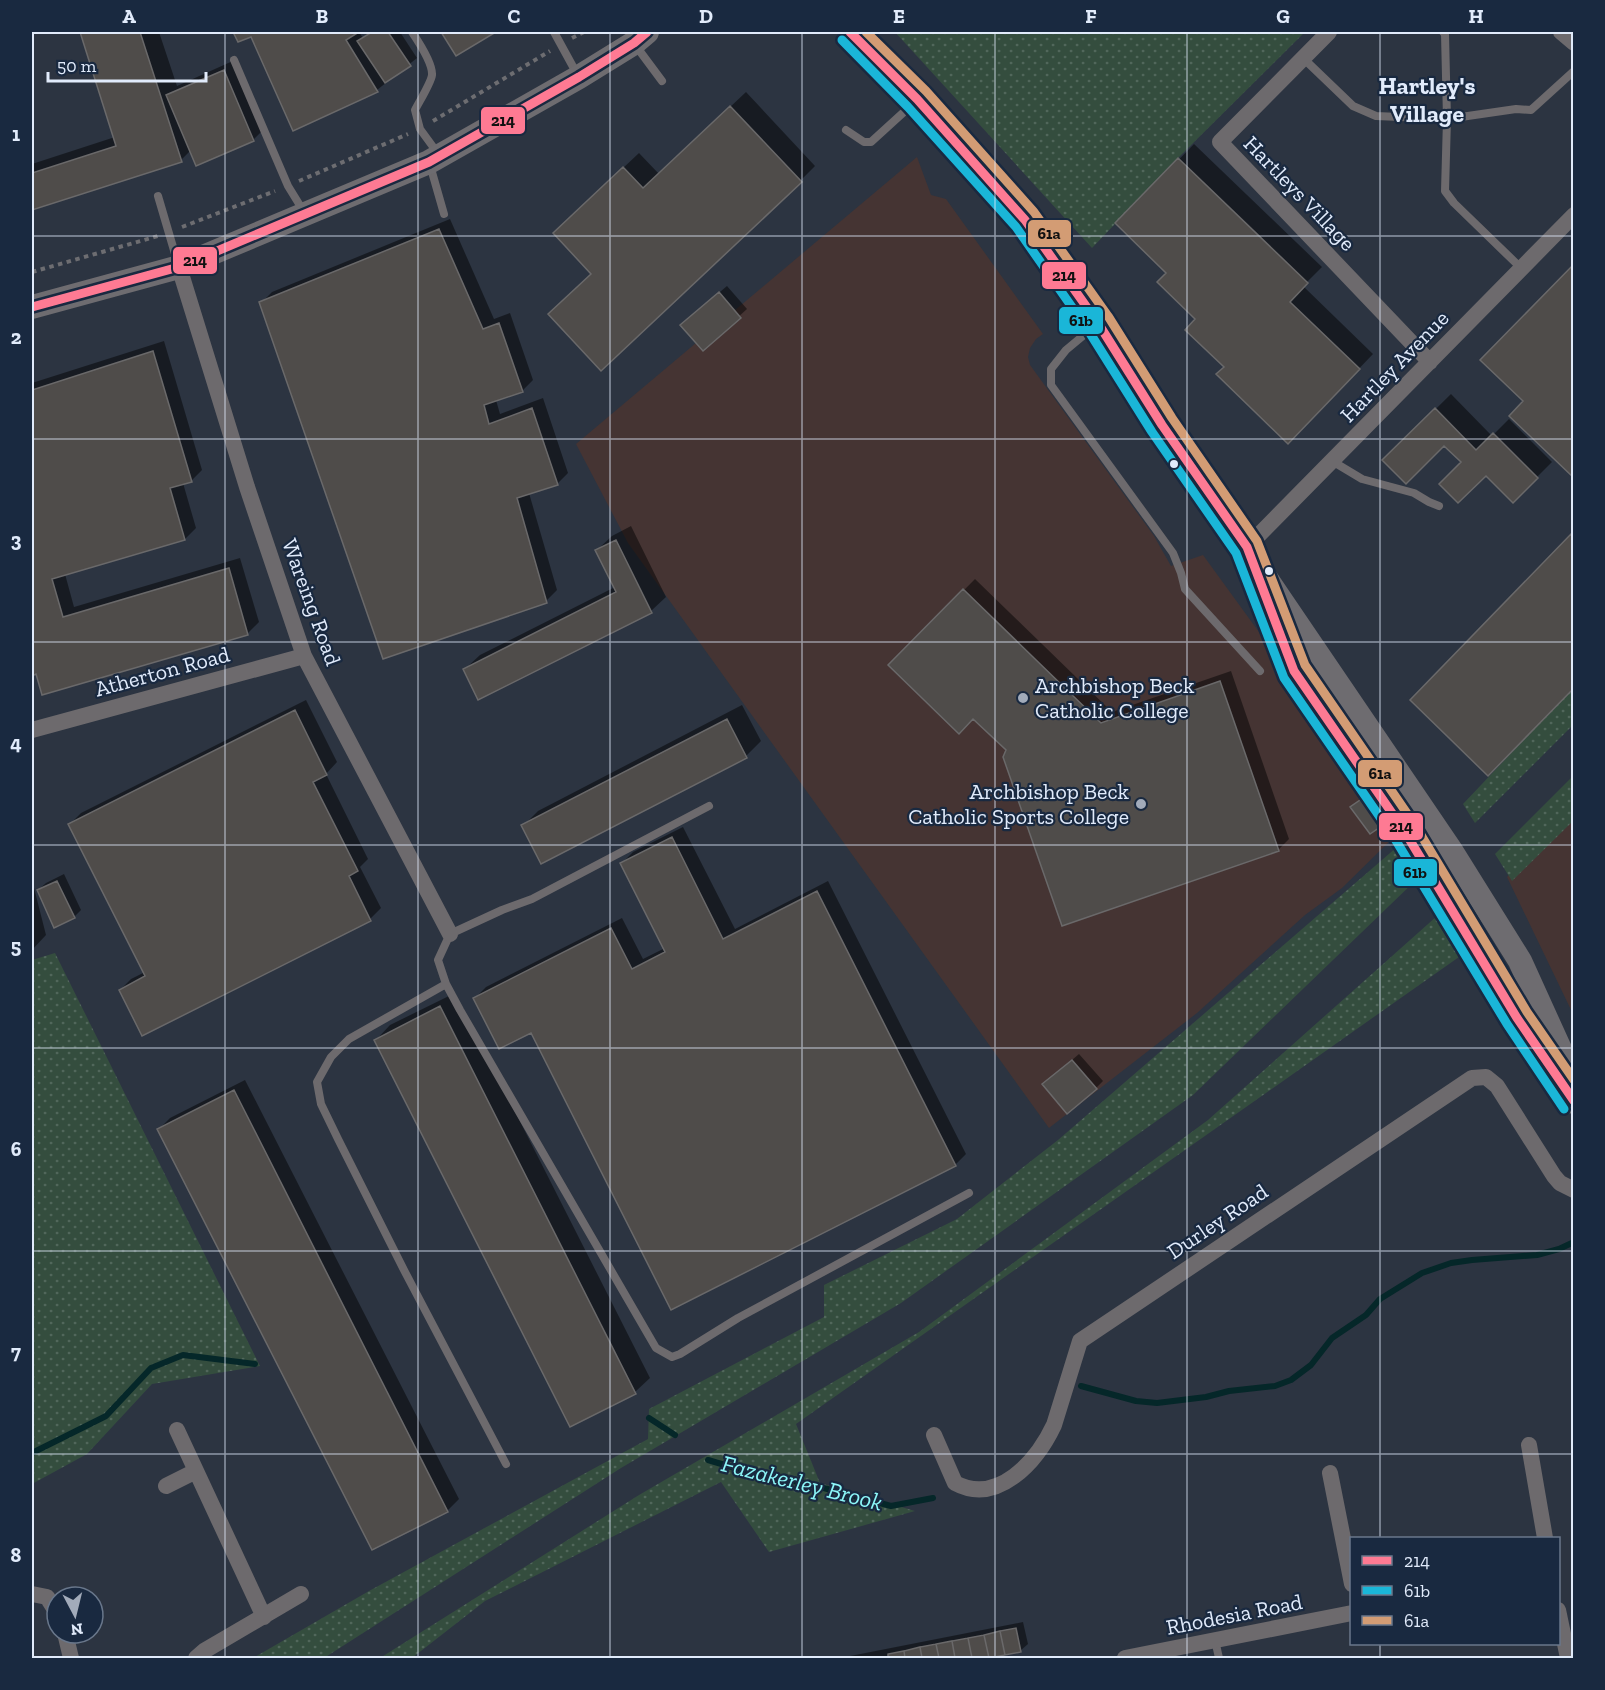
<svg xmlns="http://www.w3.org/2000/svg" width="1605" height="1690" viewBox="0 0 1605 1690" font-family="'Zilla Slab',serif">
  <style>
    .education { fill: #453433 }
    .grass { fill: url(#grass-dots) }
    .shadow { fill: #0007 }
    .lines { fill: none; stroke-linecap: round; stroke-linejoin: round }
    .stream { stroke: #052729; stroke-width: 6 }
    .building { fill: #4f4c4a; stroke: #6a696a; stroke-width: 1.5 }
    .path { stroke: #6d6d71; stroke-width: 4; stroke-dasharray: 4.5 4.5; stroke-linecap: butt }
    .lane { stroke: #6d6a6d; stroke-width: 8 }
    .street { stroke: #6d6a6d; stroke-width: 16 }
    .secondary { stroke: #6e6c70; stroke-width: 24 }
    .bus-1-casing { stroke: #192940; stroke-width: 14 }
    .bus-2-casing { stroke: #192940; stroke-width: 14 }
    .bus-3-casing { stroke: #192940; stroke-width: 14 }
    .bus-1 { stroke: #fe7a93; stroke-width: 9 }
    .bus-2 { stroke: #1ab6d8; stroke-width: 9 }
    .bus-3 { stroke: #d39c74; stroke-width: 9 }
    .grid { fill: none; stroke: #e1ebfb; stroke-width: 1.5; stroke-opacity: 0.55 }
    .bus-dot { fill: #e1ebfb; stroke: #192940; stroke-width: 2 }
    .poi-dot { fill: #a2abba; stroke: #192940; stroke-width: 2 }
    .labels { text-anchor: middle; stroke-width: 4.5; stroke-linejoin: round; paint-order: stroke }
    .street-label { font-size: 22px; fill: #e1ebfb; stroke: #192940 }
    .poi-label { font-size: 22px; fill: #e1ebfb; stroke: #192940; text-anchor: start }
    .neighbourhood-label { font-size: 24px; font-weight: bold; fill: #e1ebfb; stroke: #192940 }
    .water-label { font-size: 24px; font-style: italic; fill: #8cf6f8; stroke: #192940 }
    .line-badge { stroke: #192940; stroke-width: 2 }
    .pale-badge-label { font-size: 16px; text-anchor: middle; font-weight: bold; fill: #111 }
    .neatline { fill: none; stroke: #e1ebfb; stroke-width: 2 }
    .grid-label { font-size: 20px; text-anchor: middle; font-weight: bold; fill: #e1ebfb }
  </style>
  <defs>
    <pattern id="grass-dots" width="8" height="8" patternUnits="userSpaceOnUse" patternTransform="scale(1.5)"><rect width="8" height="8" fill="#344d3e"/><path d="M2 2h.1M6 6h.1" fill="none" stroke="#51675b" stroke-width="1.8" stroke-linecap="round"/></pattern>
  </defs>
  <rect width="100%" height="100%" fill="#2c3441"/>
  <path class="education" d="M917 157 931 195 946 199 1043 334 1036 339 1030 348 1028 357 1030 365 1154 536 1171 566 1203 555 1402 829 1342 888 1305 915 1197 1013 1049 1128 628 543 576 444Z
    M1573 813V1014L1507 877Z"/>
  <path class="grass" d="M895 32H1305L1178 158 1092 248Z
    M1573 688V725L1475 823 1463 804Z
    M1573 776V821L1512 881 1495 854Z
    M1397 847 1417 879 1193 1095 901 1303 621 1468 324 1658H253L369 1591 648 1439 649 1409 824 1317V1285L957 1219 1058 1140Z
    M1437 916 1459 957 796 1424 820 1483 915 1511 769 1552 721 1482 485 1601 412 1658H380L639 1495 919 1332 1208 1120Z
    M55 953 260 1366 152 1384 87 1454 32 1484V960Z"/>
  <path class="shadow" d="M81 32H159L177 86 235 60 264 129 253 140 191 150 181 160 32 208V164L115 137Z
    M235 32H359L363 38 371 32H400L417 58 377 90 252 35 239 40Z
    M443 32H493L457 54Z
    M746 92 815 166 800 181 592 273 569 219 639 153 659 174Z
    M1194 144 1322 267 1303 286 1373 354 1303 427 1226 367 1168 273 1117 223Z
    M450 219 494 319 510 313 533 380 522 391 496 400 500 414 543 398 568 473 557 484 529 493 557 590 546 601 261 303 272 292Z
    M727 286 747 309 703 349 689 318Z
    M164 341 202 470 191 481 183 483 196 528 185 539 65 574 74 607 240 558 259 622 248 633 43 694 37 673 32 674V383Z
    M1451 394 1492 436 1509 419 1552 462 1513 501 1486 473 1463 462 1444 444 1384 460Z
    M631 526 666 597 651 611 479 698 465 669 480 655 615 587 597 550 612 536Z
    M975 579 1112 712 1231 671 1289 839 1278 850 1007 749 974 717 890 665Z
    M306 700 337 762 326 774 368 859 360 867 381 908 370 919 142 1034 120 990 131 979 145 972 70 824 81 813Z
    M742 705 761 741 746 756 542 862 523 826 538 811Z
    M1375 788 1393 813 1382 824 1352 807Z
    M683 827 735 929 828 881 966 1154 955 1165 532 1031 475 998 486 987 622 918 643 959 665 948 622 863 633 852Z
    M64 874 81 910 74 917 38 890 46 883Z
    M32 880 46 935 32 950Z
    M455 993 650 1378 635 1392 376 1040 390 1025Z
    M1079 1054 1103 1081 1096 1088 1051 1078Z
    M245 1080 459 1499 448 1510 372 1548 159 1129 170 1118Z
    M1023 1622 1028 1644 1020 1651 983 1658H840Z"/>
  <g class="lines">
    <path class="stream" d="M1081 1386 1136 1401 1157 1403 1206 1397 1229 1391 1275 1386 1291 1380 1311 1365 1332 1338 1366 1315 1380 1299 1422 1273 1451 1263 1472 1260 1537 1255 1559 1249 1574 1242
      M649 1418 675 1435
      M32 1453 106 1416 151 1368 183 1355 255 1364
      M708 1460 762 1476 805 1483 891 1506 933 1498"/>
  </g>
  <path class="building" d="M80 32H140L182 162 32 210V173L116 146Z
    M233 32H359L346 40 378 92 293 131 251 37 238 42Z
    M372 32H388L411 66 385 83 357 41Z
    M441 32H496L456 56Z
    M224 70 254 141 196 166 166 95Z
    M730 106 802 182 601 371 548 314 591 274 553 233 623 167 643 188Z
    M1178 158 1308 283 1290 302 1360 369 1288 444 1216 374 1224 367 1185 330 1195 319 1157 282 1166 273 1115 223Z
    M439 229 483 329 499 323 523 392 484 405 489 424 532 408 558 485 517 498 547 603 383 659 259 302Z
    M1574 264V478L1509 416 1523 401 1480 360Z
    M719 292 741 318 703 351 680 325Z
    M153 351 192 482 170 488 185 540 52 579 63 617 229 568 248 635 42 695 36 674 32 676V390Z
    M1435 408 1476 450 1493 433 1538 478 1513 503 1486 476 1458 503 1439 484 1461 462 1444 446 1406 484 1382 460Z
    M1571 534 1574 537V688L1488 776 1410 700Z
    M616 540 652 613 478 700 463 669 616 592 595 550Z
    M963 589 1101 723 1220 681 1279 851 1062 926 1003 757 1006 750 973 719 959 734 888 665Z
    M295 710 327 775 313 782 358 871 349 876 371 921 142 1036 119 990 145 976 68 824Z
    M727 719 747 758 541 864 521 825Z
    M1363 798 1383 825 1370 834 1350 807Z
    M672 837 723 939 817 891 956 1166 671 1310 531 1033 499 1049 473 998 611 928 632 969 665 952 620 863Z
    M57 881 75 918 54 928 37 890Z
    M440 1006 636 1394 570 1427 374 1040Z
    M1072 1060 1097 1089 1067 1114 1042 1084Z
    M234 1090 448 1512 372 1550 157 1129Z
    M1016 1628 1021 1652 1005 1655 1000 1631Z
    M1000 1631 1005 1655 989 1658 984 1635Z
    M984 1635 989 1658H972L968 1638Z
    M968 1638 972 1658H955L952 1641Z
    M952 1641 955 1658H939L936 1644Z
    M936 1644 939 1658H922L920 1647Z
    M920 1647 922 1658H905L904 1651Z
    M904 1651 905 1658H888V1654Z"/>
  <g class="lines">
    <path class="path" d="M572 38 584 32
      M433 121 550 51
      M299 181 408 134
      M182 227 275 191
      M32 272 158 236"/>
    <path class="lane" d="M412 32C418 41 433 63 432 75 431 83 419 102 415 110L420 129 439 155
      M554 32 577 74
      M1443 32 1445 34 1447 119 1516 109 1531 110 1574 71
      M636 46 662 81
      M1303 58 1353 106 1376 116 1447 119 1445 191 1454 203 1521 268
      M234 60 288 186 304 212
      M846 130 864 142H871L916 101
      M430 165 444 214
      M158 196 178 264
      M1096 325 1066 350 1051 369V385L1173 553 1181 573 1185 589 1260 671
      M1332 461 1362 479 1414 493 1429 502 1439 506
      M709 806 532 899 502 910 450 934 438 960 446 984 460 1010 656 1348 672 1357 680 1354 738 1318 969 1193
      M446 984 349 1039 331 1057 317 1082 321 1104 338 1139 405 1272 506 1464
      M1215 1640 1219 1658"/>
    <path class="street" d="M1329 32 1220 142 1430 362
      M1561 32 1574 43
      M179 267 247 487 304 656 450 934
      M1247 547 1574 215
      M32 730 304 656
      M177 1430 264 1617
      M934 1435 955 1483C998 1506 1037 1461 1054 1425L1080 1341 1472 1078 1486 1077 1497 1086 1554 1176 1560 1183 1574 1190
      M1529 1445 1545 1538
      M1330 1473 1352 1584
      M166 1486 196 1471
      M32 1594 47 1597 57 1613
      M1558 1610 1568 1658
      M65 1633 71 1658
      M196 1658 204 1651 301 1594
      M1125 1658 1352 1613"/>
    <path class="secondary" d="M850 32 917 99 1025 220 1061 269 1098 323 1162 425 1452 852 1520 961 1574 1080
      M32 307 179 267 429 162 579 77 634 43 647 32
      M1264 592 1294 671 1405 832 1517 1018 1574 1102"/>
    <defs>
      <path id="bus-1" d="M850 32 917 99 1025 220 1098 323 1162 425 1247 547 1294 671 1405 832 1517 1018 1574 1101
        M32 307 179 267 429 162 579 77 634 43 647 32"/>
      <path id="bus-2" d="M842 40 908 107 1016 227 1088 330 1152 432 1236 553 1284 678 1395 839 1507 1024 1564 1109"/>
      <path id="bus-3" d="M866 32 926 91 1034 212 1108 316 1172 418 1257 541 1305 665 1415 825 1527 1012 1574 1080"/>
    </defs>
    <use href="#bus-1" class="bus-1-casing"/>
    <use href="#bus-2" class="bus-2-casing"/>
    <use href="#bus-3" class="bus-3-casing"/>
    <use href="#bus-1" class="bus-1"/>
    <use href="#bus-2" class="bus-2"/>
    <use href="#bus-3" class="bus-3"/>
  </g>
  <path class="grid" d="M225 32V1658M418 32V1658M610 32V1658M802 32V1658M995 32V1658M1187 32V1658M1380 32V1538M32 236H1574M32 439H1574M32 642H1574M32 845H1574M32 1048H1574M32 1251H1574M32 1454H1574M1380 1644V1658"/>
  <g class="bus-dot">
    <circle cx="1174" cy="464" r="5"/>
    <circle cx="1269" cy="571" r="5"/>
  </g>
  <g class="poi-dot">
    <circle cx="1023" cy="698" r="6"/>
    <circle cx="1141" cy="804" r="6"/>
  </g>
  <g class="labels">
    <g class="street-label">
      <text transform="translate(1300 193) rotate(46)" y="8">Hartleys Village</text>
      <text transform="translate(1394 366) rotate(-46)" y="8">Hartley Avenue</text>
      <text transform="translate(312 602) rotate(70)" y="8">Wareing Road</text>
      <text transform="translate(162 671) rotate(-15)" y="8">Atherton Road</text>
      <text transform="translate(1217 1221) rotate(-34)" y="8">Durley Road</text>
      <text transform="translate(1234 1614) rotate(-11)" y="8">Rhodesia Road</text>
    </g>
    <g class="poi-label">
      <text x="1035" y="693">Archbishop Beck<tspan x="1035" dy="25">Catholic College</tspan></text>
      <text x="1129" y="799" text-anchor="end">Archbishop Beck<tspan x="1129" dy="25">Catholic Sports College</tspan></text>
    </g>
    <g class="neighbourhood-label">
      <text x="1427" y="94">Hartley's<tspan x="1427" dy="28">Village</tspan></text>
    </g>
    <g class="water-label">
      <text transform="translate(802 1483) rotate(14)" y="8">Fazakerley Brook</text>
    </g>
  </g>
  <g class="line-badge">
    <rect x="480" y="106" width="46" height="29" rx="6" fill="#fe7a93"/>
    <rect x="1027" y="219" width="45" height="29" rx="6" fill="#d39c74"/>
    <rect x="172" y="246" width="46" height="29" rx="6" fill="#fe7a93"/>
    <rect x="1041" y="261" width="46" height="29" rx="6" fill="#fe7a93"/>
    <rect x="1058" y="306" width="46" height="29" rx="6" fill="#1ab6d8"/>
    <rect x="1357" y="759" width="46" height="29" rx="6" fill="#d39c74"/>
    <rect x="1378" y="812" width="46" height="29" rx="6" fill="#fe7a93"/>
    <rect x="1393" y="858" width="45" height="29" rx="6" fill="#1ab6d8"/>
  </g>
  <g class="pale-badge-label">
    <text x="503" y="126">214</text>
    <text x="1049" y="239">61a</text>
    <text x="195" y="266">214</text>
    <text x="1064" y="281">214</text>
    <text x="1081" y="326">61b</text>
    <text x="1380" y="779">61a</text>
    <text x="1401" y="832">214</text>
    <text x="1415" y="878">61b</text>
  </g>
  <rect width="1605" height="1690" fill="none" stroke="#192940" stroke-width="66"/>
  <rect x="1350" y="1537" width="210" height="108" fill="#192940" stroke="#69778b" stroke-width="1.5"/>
  <rect x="1362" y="1556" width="30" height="9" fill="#fe7a93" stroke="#69778b" stroke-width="1.5"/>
  <text x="1404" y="1567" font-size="18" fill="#e1ebfb">214</text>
  <rect x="1362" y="1586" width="30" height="9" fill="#1ab6d8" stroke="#69778b" stroke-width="1.5"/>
  <text x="1404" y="1597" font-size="18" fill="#e1ebfb">61b</text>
  <rect x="1362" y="1616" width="30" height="9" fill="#d39c74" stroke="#69778b" stroke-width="1.5"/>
  <text x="1404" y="1627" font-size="18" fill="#e1ebfb">61a</text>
  <g transform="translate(75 1615) rotate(173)"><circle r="28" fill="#192940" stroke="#69778b" stroke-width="1.5"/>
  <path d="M0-4.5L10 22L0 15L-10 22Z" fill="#a2abba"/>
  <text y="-9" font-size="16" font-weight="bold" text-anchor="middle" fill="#e1ebfb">N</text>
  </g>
  <path d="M48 72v9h158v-9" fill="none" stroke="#e1ebfb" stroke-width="3"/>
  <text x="57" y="72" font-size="18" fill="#e1ebfb" stroke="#192940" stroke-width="4.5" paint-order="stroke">50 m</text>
  <rect x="33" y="33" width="1539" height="1624" class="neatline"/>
  <g class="grid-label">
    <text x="129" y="23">A</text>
    <text x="322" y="23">B</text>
    <text x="514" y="23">C</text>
    <text x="706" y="23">D</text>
    <text x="899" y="23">E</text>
    <text x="1091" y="23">F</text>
    <text x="1283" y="23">G</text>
    <text x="1476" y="23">H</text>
    <text x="16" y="141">1</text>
    <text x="16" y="344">2</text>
    <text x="16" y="547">3</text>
    <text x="16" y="750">4</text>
    <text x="16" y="953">5</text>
    <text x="16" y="1156">6</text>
    <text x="16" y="1359">7</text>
    <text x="16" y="1562">8</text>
  </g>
</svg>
